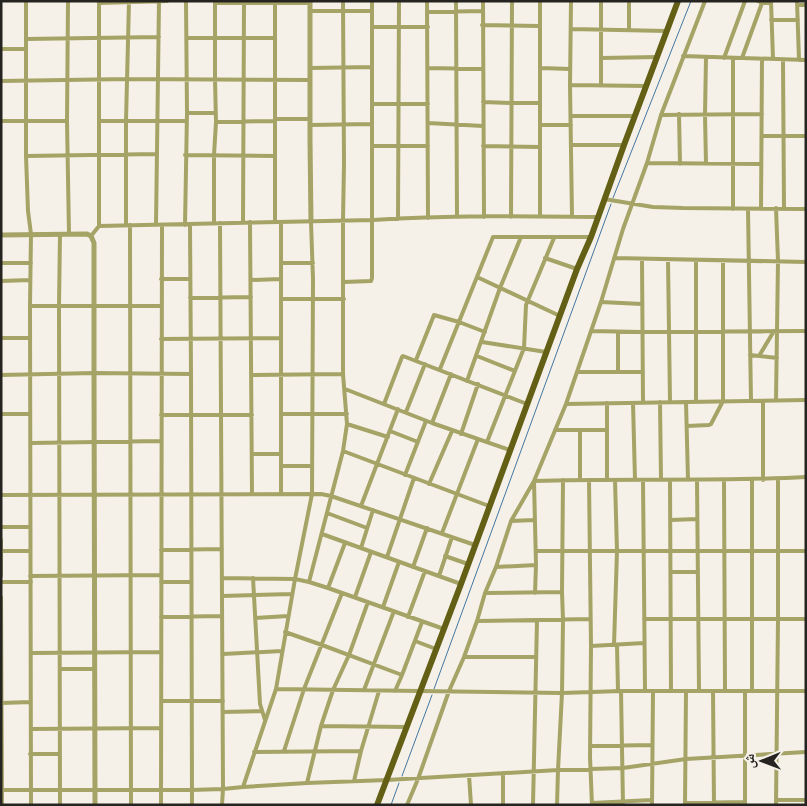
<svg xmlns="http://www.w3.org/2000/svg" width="807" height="806" viewBox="0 0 807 806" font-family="'Sofia Sans Condensed','Noto Naskh Arabic',sans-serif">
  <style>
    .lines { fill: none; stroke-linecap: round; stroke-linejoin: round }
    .stream { stroke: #4377a2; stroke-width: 1 }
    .minor { stroke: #a5a366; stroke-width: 4 }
    .tertiary { stroke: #a5a366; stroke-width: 5 }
    .primary { stroke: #635f15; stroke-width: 6 }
  </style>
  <rect width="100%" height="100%" fill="#f5f1e8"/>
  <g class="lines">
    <path class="stream" d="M613 198 691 1
      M434 689 611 204
      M402 776 432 695
      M391 805 399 783"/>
    <path class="minor" d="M26 1V156L28 211 31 234 30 306 31 805
      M68 1 67 121 69 234
      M275 1V222
      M427 1 428 218
      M456 1 457 217
      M483 1 484 217
      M540 1V216
      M571 1 570 85 572 216
      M601 1V85
      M629 1V30
      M758 1 762 3H771
      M771 1 773 59
      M797 1 799 60
      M99 3 167 1
      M215 3H310
      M797 5H806
      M310 11H372
      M427 12 483 11
      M771 20H798
      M482 25 540 26
      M372 27H428
      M571 29 667 31
      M187 38H275
      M26 39 159 37
      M1 49H26
      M683 56 806 60
      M706 57 705 115 706 164
      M601 58 657 57
      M724 58 745 1
      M742 58 762 3
      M783 60 784 209
      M310 68 372 67
      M428 68 483 69
      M541 68 570 69
      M1 81 128 79 310 80
      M570 85 646 86
      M483 102 511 103H540
      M372 104H428
      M187 113H216
      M679 114 680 164
      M661 115 762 114
      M571 116H635
      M275 119H310
      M1 121H67
      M99 121H187
      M216 122 275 121
      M428 123 483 126
      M310 125 371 124
      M540 125H571
      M762 136H806
      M571 145H624
      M372 146H428
      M483 146 540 147
      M185 155 275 156
      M26 156 157 154
      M647 163 761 164
      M604 199 653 207 683 208 806 209
      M733 209V58
      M748 209 751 401
      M761 209 762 59
      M511 217 512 1
      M398 219 399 1
      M250 222 252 494
      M214 223V155L216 122 215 79V1
      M220 223 223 789 222 805
      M243 223 244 1
      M190 224 191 374 192 805
      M126 225V121L129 1
      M130 225 131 805
      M156 225 159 1
      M185 225 187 113 186 1
      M99 226 373 220C447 215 523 216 597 217
      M91 236 99 226V1
      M545 258 577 269
      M614 258 806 262
      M642 259 643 402
      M668 260 670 402
      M696 260V401
      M1 263H31
      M281 263H313
      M477 277 560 316
      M161 279H190
      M251 280 281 279
      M1 281 30 280
      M344 282 371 281 372 278V1
      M190 298 251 297
      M281 299H344
      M601 302 642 304
      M30 306H161
      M591 331 642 332 806 331
      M618 332V372
      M1 338H30
      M161 339 281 338
      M482 342 546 352
      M750 355 777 358
      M477 356 515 371
      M759 356 774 331
      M416 360 434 315 459 322 485 332
      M440 369 493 237H591
      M577 372H643
      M1 375 94 373 191 374
      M252 375 343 374
      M467 381 500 288 521 237
      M345 389 432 423 510 450
      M776 400 778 261 776 208
      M660 402 661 480
      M686 402 688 480
      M607 403V480
      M633 403 635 480
      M384 404 402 357 403 356 527 404
      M566 404 806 400
      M406 412 425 364
      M1 414H30
      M281 414H347
      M161 415H252
      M432 423 451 374
      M347 424 388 437
      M687 426 709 425 711 424 723 401V260
      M555 430H607
      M390 431 418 442
      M461 434 478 384
      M487 442 524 348 526 305 554 238
      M31 443 161 441
      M343 451 489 506
      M252 454H281
      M281 466H312
      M405 475 426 421
      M580 480V430
      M589 480 591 646 590 757 592 805
      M643 480 645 691
      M670 480 671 691
      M697 480 699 691
      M752 480V691
      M763 480V401
      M724 481 725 691
      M429 484 452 431
      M281 494V222
      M1 495 321 494 331 496 475 545
      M361 506 398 409
      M327 513 367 528
      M671 520 697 519
      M511 521 534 520
      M1 527H30
      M442 533 478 439
      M322 534 461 584
      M1 540V576
      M361 548 373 510
      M161 550 222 549
      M1 551H30
      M536 551H806
      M445 556 468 564
      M387 557 414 478
      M536 565 534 481C625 478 715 482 806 477
      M413 567 427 528
      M496 567 536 565 535 593
      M671 572H698
      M30 576 161 575
      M439 576 452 537
      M222 578 295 579 312 494 313 279 311 222
      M253 578 260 704 265 720
      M1 582H31
      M161 582H191
      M309 582 343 451 347 424 343 374V220L344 163 343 1
      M328 588 345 543
      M485 593 562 592
      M222 596 292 594
      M1 597 2 805
      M355 597 371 552
      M383 607 399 562
      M161 617 222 616
      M408 617 425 571
      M255 618 288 616
      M644 619H806
      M477 621 590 619
      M285 632 322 645 402 675
      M415 641 436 649
      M614 645 617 551 615 480
      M617 645 618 691
      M591 646 644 643
      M31 653 161 652
      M223 654 282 651
      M464 657H536
      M60 669H95
      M276 689 562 693 621 691H806
      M364 690 394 611
      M395 691 402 675 422 622
      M621 691 623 805
      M713 691 714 805
      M745 691V805
      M161 701H223
      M1 703 31 702
      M223 712 262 711
      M321 726 407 727
      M31 729 161 728
      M591 746 652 745
      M284 751 304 689 342 593
      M254 752 361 751
      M30 754H59
      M469 775 471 805
      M354 781 361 751 379 691
      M307 783 321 726 333 690 349 655 368 602
      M243 787 307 783 387 780 558 770 623 768 686 759 806 752
      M1 790H191L223 789 243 787 276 689 295 579 309 582 328 588 444 629
      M776 800H806
      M592 803 652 800
      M685 803 745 802
      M60 805 59 306 60 234
      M161 805 162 225
      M407 805 418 779 449 691 464 657 477 621 485 593 496 567 511 521 534 481 566 404 601 302 623 229 647 163 661 115 705 1
      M503 805V773
      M533 805 537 620
      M557 805 558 770 562 693 563 620 562 592 563 480
      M652 805 653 691
      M685 805 686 691
      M776 805 778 619V479"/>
    <path class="tertiary" d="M310 1V140L311 222
      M1 235 87 234 91 236 94 243V373L95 805"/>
    <path class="primary" d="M377 805 461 584 577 269 591 237 624 145 678 1"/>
  </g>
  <rect width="807" height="806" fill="none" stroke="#262421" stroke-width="5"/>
  <g transform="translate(762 761) rotate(269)" stroke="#f5f1e8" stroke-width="4" paint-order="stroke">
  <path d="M0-4L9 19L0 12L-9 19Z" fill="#262421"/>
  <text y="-8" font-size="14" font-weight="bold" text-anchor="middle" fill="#262421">ش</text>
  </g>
</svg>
